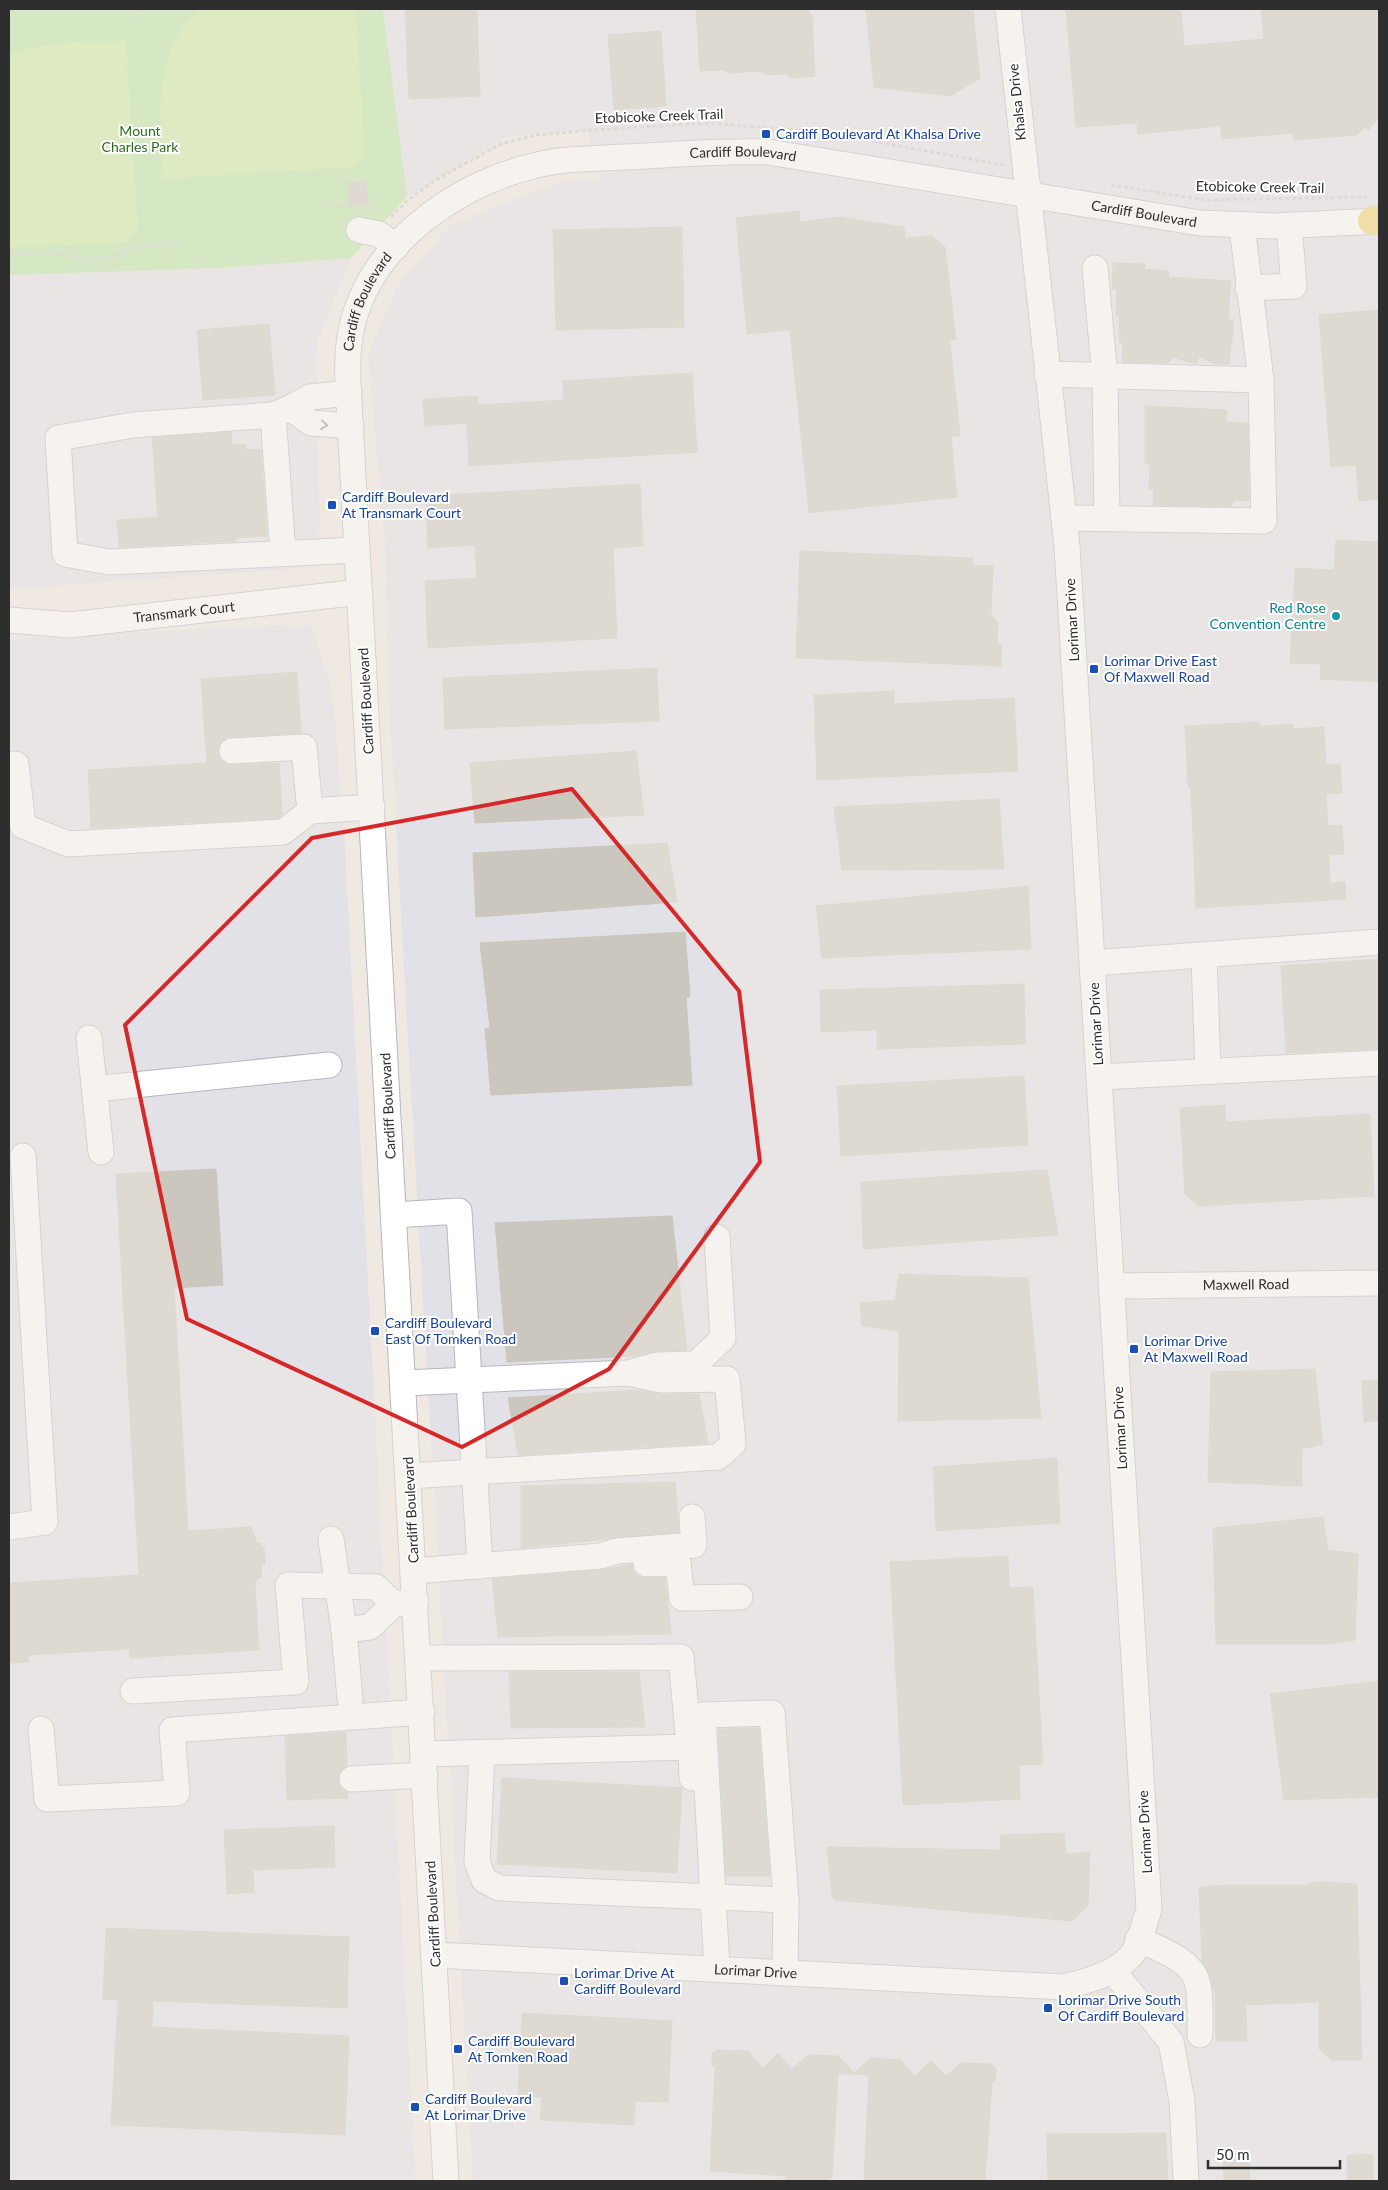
<svg xmlns="http://www.w3.org/2000/svg" width="1388" height="2190" viewBox="0 0 1388 2190" font-family="Lato,sans-serif">
  <style>
    .industrial { fill: #e3e1e8 }
    .green { fill: #b6e59e }
    .pitch { fill: #c9ec9a }
    .building { fill: #cbc7bf; stroke: #cbc5ba }
    .lines { fill: none; stroke-linecap: round; stroke-linejoin: round }
    .minor-casing { stroke: #b4b7c1; stroke-width: 27 }
    .major-casing { stroke: #c9c9c9; stroke-width: 29 }
    .path { stroke: #c9c9c9; stroke-width: 3; stroke-dasharray: 4 2.5; stroke-linecap: butt }
    .minor { stroke: #fff; stroke-width: 25 }
    .major { stroke: #f2d163; stroke-width: 28 }
    .oneway { stroke: #969696 }
    .marked { fill: none; stroke: #d62828; stroke-width: 4; stroke-linejoin: round }
    .transit-dot { fill: #1a4fb4; stroke: #fff; stroke-width: 2 }
    .culture-dot { fill: #0f9aa8; stroke: #fff; stroke-width: 2 }
    .labels { text-anchor: middle; stroke-width: 4; stroke-linejoin: round; paint-order: stroke }
    .street-label { font-size: 14px; fill: #2e2e2e; stroke: #fff }
    .park-label { font-size: 14px; fill: #2c6e1b; stroke: #fff }
    .transit-label { font-size: 14px; fill: #164399; stroke: #fff; text-anchor: start }
    .culture-label { font-size: 14px; fill: #0d838f; stroke: #fff; text-anchor: end }
  </style>
  <rect width="100%" height="100%" fill="#efe9e1"/>
  <path class="industrial" d="M383 9H1379V2181H473L388 686 385 547 368 354 396 288 450 225 555 183 600 179 588 130 506 137 407 197Z
    M351 258 317 343 320 567 9 589V275L219 268Z
    M276 625 313 627 333 696 344 833 416 2181H9V639Z"/>
  <path class="green" d="M9 9H383L407 197 351 258 219 268 9 275Z"/>
  <path class="pitch" d="M199 9H356L365 156 352 167 163 179C160 121 150 52 199 9Z
    M126 41 138 228 128 242 9 247V56C44 39 87 42 126 41Z"/>
  <path class="building" d="M405 9H477L480 96 409 99Z
    M696 9H809V14H812L815 76 790 78 786 74 766 75 762 71 728 73 725 70 700 71Z
    M866 9H973L980 78 950 96 874 87Z
    M1066 9H1181L1184 46 1264 39 1261 9H1378L1379 118 1368 130 1365 127 1357 135 1294 140 1293 133 1222 139 1220 126 1138 134 1137 123 1076 127Z
    M661 31 666 106 614 110 608 35Z
    M366 181 367 204 349 205 348 182Z
    M799 211 800 222 840 217 904 227 905 238 932 236 945 247 956 339 950 340 960 436H951L957 497 809 513 790 330 747 334 736 218Z
    M682 227 684 327 556 330 553 230Z
    M1113 263 1145 264 1144 269 1169 271 1168 277 1231 281 1228 319 1234 322 1229 364H1216L1199 357 1196 364 1172 357 1168 363 1122 362 1123 343 1119 342V318L1116 315 1117 290 1112 289Z
    M1379 310V499L1359 501 1356 465 1331 467 1319 315Z
    M269 324 275 395 203 400 197 330Z
    M692 373 697 452 469 466 467 423 425 426 423 399 478 396V405L564 400 563 381Z
    M1145 406 1227 410 1226 422 1248 423 1249 501 1233 500 1232 506 1153 505 1154 489H1149L1150 464H1145Z
    M231 432 232 445 246 444V450L261 449 267 536 236 538V541L119 547 117 520 158 517 152 438Z
    M640 484 643 546 613 548 617 638 428 648 425 581 477 578 475 545 428 548 426 496Z
    M1336 540 1379 542V682L1320 679 1321 664 1290 663 1295 568 1334 570Z
    M800 551 973 558 972 565 993 566 991 615 998 623 997 642 1002 646 1001 666 796 658Z
    M657 668 659 721 445 729 443 678Z
    M297 672 301 733 231 737 224 739 218 751 220 759 232 765 279 763 282 814 278 818 91 828 88 770 207 763 201 679Z
    M894 691V704L1014 698 1018 771 817 780 814 695Z
    M1259 722 1260 726 1293 724V729L1324 727 1326 765 1340 764 1342 793 1326 794 1328 826 1342 825 1344 854 1329 855 1330 883 1345 882 1346 899 1196 908 1191 787H1188L1185 726Z
    M636 751 644 815 475 823 470 763Z
    M999 799 1004 869 842 870 834 807Z
    M667 843 677 902 476 917 473 853Z
    M1028 886 1031 949 822 958 816 906Z
    M685 932 690 997H686L692 1085 491 1095 485 1029 490 1028 480 943Z
    M1379 959V1049L1286 1053 1281 966Z
    M1024 984 1025 1044 877 1049V1030L821 1032 820 990Z
    M1024 1076 1028 1145 841 1156 837 1086Z
    M1225 1105 1226 1122 1370 1114 1374 1196 1198 1206 1185 1194 1180 1108Z
    M216 1169 223 1285 174 1288 188 1531 251 1527 254 1537H256V1543H260L261 1547H264L265 1564 262 1565 261 1577 256 1580 255 1588 259 1650 130 1658 129 1649 29 1655V1662L9 1663V1583L139 1575 116 1174Z
    M1047 1170 1058 1235 863 1249 861 1182Z
    M672 1216 687 1350 656 1351 636 1356 507 1362 495 1223Z
    M899 1274 1028 1278 1041 1418 898 1421 899 1331 862 1326 860 1303 895 1300Z
    M1315 1369 1323 1444 1302 1449V1486L1208 1482 1211 1372Z
    M1379 1380V1421L1364 1422 1362 1381Z
    M639 1390 661 1394H699L708 1443 518 1455 508 1398Z
    M1057 1458 1060 1523 936 1531 933 1467Z
    M675 1482 679 1532 521 1548V1486Z
    M1323 1517 1328 1550 1358 1554 1355 1640 1331 1644H1216L1213 1528Z
    M1008 1556 1009 1588 1033 1587 1043 1764 1019 1765 1020 1799 903 1805 890 1562Z
    M632 1564 634 1572 640 1577 665 1578 671 1634 498 1637 492 1579 602 1570Z
    M509 1672H639L645 1727 511 1728Z
    M1379 1681V1797L1284 1800 1270 1694Z
    M759 1728 770 1876H726L718 1729Z
    M346 1732 347 1766 339 1772 338 1779 340 1787 348 1792V1798L287 1800 285 1736Z
    M502 1778 682 1788 677 1873 497 1864Z
    M334 1826 335 1867 253 1870 254 1892 227 1894 224 1830Z
    M1064 1833 1066 1854 1090 1852 1088 1906 1072 1921 834 1900 832 1895 827 1847 1000 1850 1001 1835Z
    M1318 1882 1357 1884 1362 2060H1332L1319 2049V2002L1246 2005 1247 2041H1216L1215 1995 1208 1971 1202 1962 1199 1887 1231 1885H1309L1308 1883Z
    M106 1928 349 1937 347 2008 153 2001 152 2027 349 2036 345 2135 111 2125 118 2000 103 1999Z
    M522 2013 672 2021 668 2102 635 2101 634 2125 540 2120 542 2097 518 2096Z
    M717 2050 748 2051 763 2068 778 2053 792 2069 808 2055 838 2056 854 2073 871 2058 901 2060 915 2076 931 2061 946 2076 961 2063 991 2064 996 2069 995 2081H992L985 2181 864 2180 869 2075 838 2073 832 2178H828V2181H786V2176L710 2171 715 2066H712V2054Z
    M1166 2133 1168 2181H1048L1047 2134Z
    M1361 2154 1373 2155V2181H1348L1347 2156Z
    M1223 2159H1249L1250 2181H1224Z"/>
  <g class="lines">
    <defs>
      <g id="minor">
        <path d="M1242 226 1261 380"/>
        <path d="M359 230 379 234 396 247"/>
        <path d="M1095 268 1105 377 1107 518"/>
        <path d="M1248 288 1294 286 1289 225"/>
        <path d="M1047 374 1261 380 1264 521 1064 518"/>
        <path d="M349 393 310 397 290 408 311 423 351 426"/>
        <path d="M290 408 273 415 133 425 58 438 65 554 109 562 357 550"/>
        <path d="M273 415 283 553"/>
        <path id="s1" d="M9 620 70 625 360 592"/>
        <path d="M232 751 304 747 310 811"/>
        <path d="M16 764 23 826 68 844 283 832 310 811 372 807"/>
        <path d="M1204 955 1208 1071"/>
        <path d="M1092 963 1379 942"/>
        <path d="M89 1038 101 1152"/>
        <path d="M1099 1077 1379 1063"/>
        <path d="M95 1089 329 1065"/>
        <path d="M394 1215 459 1211 480 1566"/>
        <path id="s2" d="M1112 1286 1379 1283"/>
        <path d="M404 1383 628 1373 657 1365 696 1364 723 1338 717 1237"/>
        <path d="M409 1476 718 1457 733 1444 727 1379 661 1380 628 1373"/>
        <path d="M9 1527 45 1522 23 1156"/>
        <path d="M331 1539 344 1630"/>
        <path d="M646 1564 678 1563 682 1598 740 1597"/>
        <path d="M414 1571 601 1556 617 1551 694 1545 692 1517"/>
        <path d="M419 1658 681 1657 689 1744"/>
        <path d="M133 1691 296 1682 288 1585 376 1587 394 1604 416 1602"/>
        <path d="M350 1699 344 1630 370 1627 394 1604"/>
        <path d="M41 1729 47 1799 177 1793 172 1730 422 1712"/>
        <path d="M482 1753 477 1862 484 1880 499 1888 786 1900 785 1973"/>
        <path d="M424 1754 691 1747 692 1778"/>
        <path d="M352 1779 425 1775"/>
        <path d="M1138 1939C1158 1949 1193 1959 1198 1985 1201 2000 1200 2019 1200 2035"/>
        <path id="s3" d="M435 1955 1063 1987C1086 1982 1122 1972 1135 1950 1141 1937 1145 1922 1149 1909L1067 546 1008 9"/>
        <path d="M717 1969 703 1715 772 1713 786 1900"/>
        <path d="M1113 1971 1171 2042 1182 2101 1186 2181"/>
        <path id="s4" d="M446 2181 348 384C347 358 348 334 357 309 383 236 460 184 533 166 562 158 594 159 624 157 672 155 720 150 768 152L1200 223 1275 226 1379 221"/>
      </g>
      <path id="major" d="M1372 221 1379 219"/>
    </defs>
    <use href="#minor" class="minor-casing"/>
    <use href="#major" class="major-casing"/>
    <path class="path" d="M136 9 137 18
      M1111 185 1205 200 1369 197
      M329 207 370 205 382 212
      M391 217 408 200 439 178 501 144 536 135 593 130 707 123 821 132 1004 165
      M9 254 49 252 87 260H100L144 246 177 242"/>
    <use href="#minor" class="minor"/>
    <use href="#major" class="major"/>
  </g>
  <defs><path id="oneway-chevron" d="M-2-3.5L2.5 0L-2 3.5" fill="none" stroke-width="1.6" stroke-linecap="round" stroke-linejoin="round" transform="scale(1.25)"/></defs>
  <use class="oneway" href="#oneway-chevron" transform="translate(324 425) rotate(6)"/>
  <path d="M0 0H1388V2190H0ZM572 789 739 991 760 1162 609 1369 462 1447 187 1319 125 1025 312 838Z" fill="#efe9e1" fill-opacity=".55" fill-rule="evenodd"/>
  <path class="marked" d="M572 789 739 991 760 1162 609 1369 462 1447 187 1319 125 1025 312 838Z"/>
  <g class="transit-dot">
    <rect x="761" y="129" width="10" height="10" rx="2.5"/>
    <rect x="327" y="500" width="10" height="10" rx="2.5"/>
    <rect x="1089" y="664" width="10" height="10" rx="2.5"/>
    <rect x="370" y="1326" width="10" height="10" rx="2.5"/>
    <rect x="1129" y="1344" width="10" height="10" rx="2.5"/>
    <rect x="559" y="1976" width="10" height="10" rx="2.5"/>
    <rect x="1043" y="2003" width="10" height="10" rx="2.5"/>
    <rect x="453" y="2044" width="10" height="10" rx="2.5"/>
    <rect x="410" y="2102" width="10" height="10" rx="2.5"/>
  </g>
  <circle class="culture-dot" cx="1336" cy="616" r="5"/>
  <g class="labels">
    <g class="street-label">
      <text transform="translate(1017 102) rotate(-96)" y="5">Khalsa Drive</text>
      <text transform="translate(659 116) rotate(-2)" y="5">Etobicoke Creek Trail</text>
      <text dy="5" stroke="none"><textPath href="#s4" startOffset="2322">Cardiff Boulevard</textPath></text>
      <text transform="translate(1260 187) rotate(1)" y="5">Etobicoke Creek Trail</text>
      <text dy="5" stroke="none"><textPath href="#s4" startOffset="2728">Cardiff Boulevard</textPath></text>
      <text dy="5" stroke="none"><textPath href="#s4" startOffset="1886">Cardiff Boulevard</textPath></text>
      <text dy="5" stroke="none"><textPath href="#s1" startOffset="176">Transmark Court</textPath></text>
      <text transform="translate(1072 620) rotate(-93)" y="5">Lorimar Drive</text>
      <text transform="translate(366 701) rotate(-93)" y="5">Cardiff Boulevard</text>
      <text transform="translate(1096 1024) rotate(-93)" y="5">Lorimar Drive</text>
      <text transform="translate(388 1106) rotate(-93)" y="5">Cardiff Boulevard</text>
      <text dy="5" stroke="none"><textPath href="#s2" startOffset="134">Maxwell Road</textPath></text>
      <text transform="translate(1120 1428) rotate(-93)" y="5">Lorimar Drive</text>
      <text transform="translate(411 1510) rotate(-93)" y="5">Cardiff Boulevard</text>
      <text transform="translate(1145 1832) rotate(-93)" y="5">Lorimar Drive</text>
      <text transform="translate(433 1914) rotate(-93)" y="5">Cardiff Boulevard</text>
      <text dy="5" stroke="none"><textPath href="#s3" startOffset="321">Lorimar Drive</textPath></text>
    </g>
    <g class="park-label">
      <text x="140" y="136">Mount<tspan x="140" dy="16">Charles Park</tspan></text>
    </g>
    <g class="transit-label">
      <text x="776" y="139">Cardiff Boulevard At Khalsa Drive</text>
      <text x="342" y="502">Cardiff Boulevard<tspan x="342" dy="16">At Transmark Court</tspan></text>
      <text x="1104" y="666">Lorimar Drive East<tspan x="1104" dy="16">Of Maxwell Road</tspan></text>
      <text x="385" y="1328">Cardiff Boulevard<tspan x="385" dy="16">East Of Tomken Road</tspan></text>
      <text x="1144" y="1346">Lorimar Drive<tspan x="1144" dy="16">At Maxwell Road</tspan></text>
      <text x="574" y="1978">Lorimar Drive At<tspan x="574" dy="16">Cardiff Boulevard</tspan></text>
      <text x="1058" y="2005">Lorimar Drive South<tspan x="1058" dy="16">Of Cardiff Boulevard</tspan></text>
      <text x="468" y="2046">Cardiff Boulevard<tspan x="468" dy="16">At Tomken Road</tspan></text>
      <text x="425" y="2104">Cardiff Boulevard<tspan x="425" dy="16">At Lorimar Drive</tspan></text>
    </g>
    <g class="culture-label">
      <text x="1326" y="613">Red Rose<tspan x="1326" dy="16">Convention Centre</tspan></text>
    </g>
  </g>
  <rect width="1388" height="2190" fill="none" stroke="#2e2e2e" stroke-width="20"/>
  <path d="M1208 2160v8h132v-8" fill="none" stroke="#2e2e2e" stroke-width="2.5"/>
  <text x="1216" y="2160" font-size="15" fill="#2e2e2e" stroke="#ffffff" stroke-width="4" paint-order="stroke">50 m</text>
</svg>
